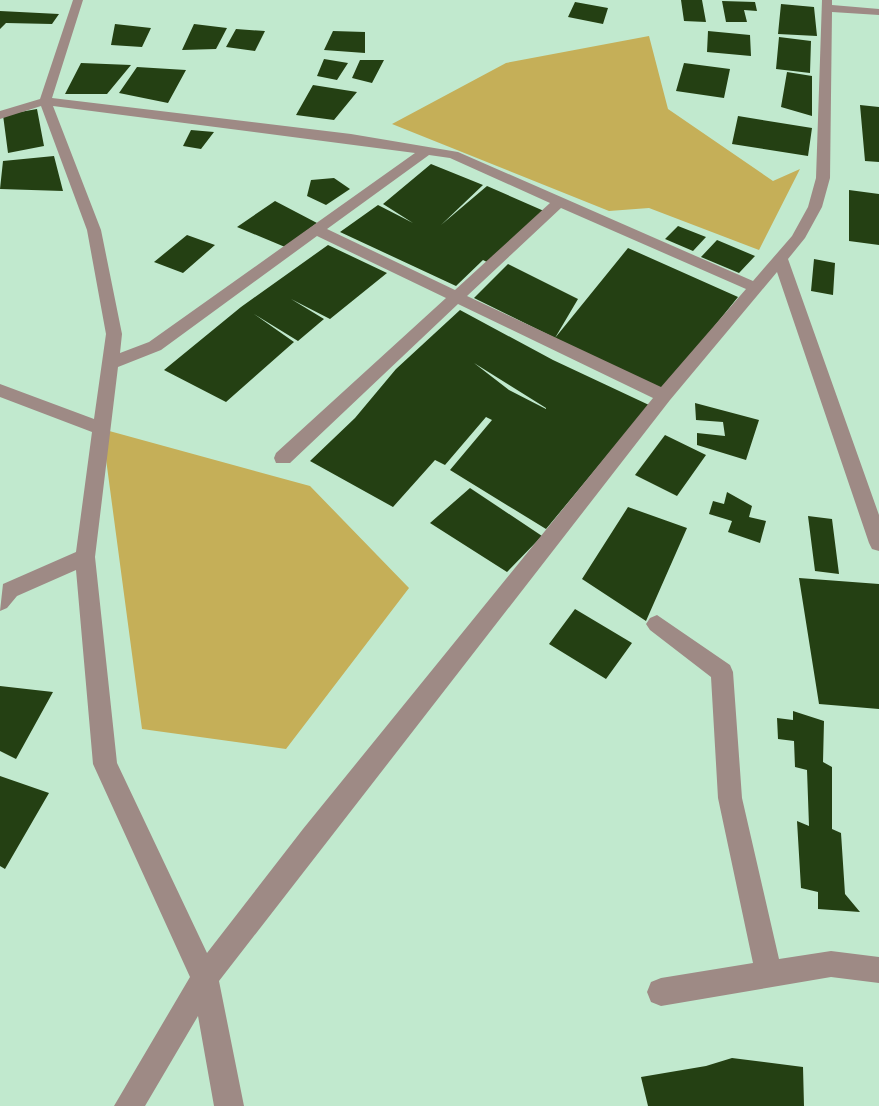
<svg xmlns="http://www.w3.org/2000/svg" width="879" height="1106" viewBox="0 0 879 1106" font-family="'Roboto Serif',serif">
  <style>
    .green { fill: #c5af58 }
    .building { fill: #244013; fill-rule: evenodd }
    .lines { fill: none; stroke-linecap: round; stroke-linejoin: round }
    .minor { fill: #9e8a85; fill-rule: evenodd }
  </style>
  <rect width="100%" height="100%" fill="#c1e9ce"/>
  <path class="green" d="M649 36 668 109 773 181 800 169 759 250 649 208 609 211 392 124 506 63Z
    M102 429 310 486 409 588 286 749 142 729Z"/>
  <path class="building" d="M681 0H702L706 22 684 21Z
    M722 1 755 2 757 11 744 10 747 22H726Z
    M575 2 608 8 603 24 568 17Z
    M781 4 814 7 817 36 778 34Z
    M0 11 59 14 52 24 6 23 0 29Z
    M115 24 151 28 142 47 111 45Z
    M194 24 227 28 216 49 182 50Z
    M236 29 265 31 255 51 226 47Z
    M333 31 365 32V53L324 50Z
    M708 31 750 35 751 56 707 52Z
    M779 37 811 41 810 73 776 69Z
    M324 59 348 63 337 80 317 76Z
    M360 60H384L372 83 352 78Z
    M81 63 131 65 107 94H65Z
    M684 63 730 69 724 98 676 91Z
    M137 67 186 70 168 103 119 93Z
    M787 72 812 76V116L781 107Z
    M313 85 357 92 334 120 296 115Z
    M860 105 879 107V162L865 161Z
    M37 109 44 146 8 153 3 115Z
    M738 116 812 128 808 156 732 144Z
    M191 130 214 132 201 149 183 146Z
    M54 156 63 191 0 189 3 161Z
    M431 164 483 185 441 225 487 186 544 211 487 262 483 260 456 286 340 232 378 205 413 223 383 204Z
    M334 178 350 189 326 205 307 196 311 180Z
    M849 190 879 194V245L849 241Z
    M275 201 317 223 285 247 237 227Z
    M678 226 706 237 693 251 665 239Z
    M187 235 215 245 183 273 154 262Z
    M717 240 755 256 739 273 701 257Z
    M328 245 387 273 330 319 291 299 324 319 298 341 254 314 294 342 226 402 164 370 241 307Z
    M628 248 738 297 663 390 555 338Z
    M814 259 835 263 833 295 811 291Z
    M508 264 578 299 555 338 474 298Z
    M460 310 553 360 649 405 546 529 450 470 492 420 486 417 445 465 435 460 393 507 310 461 355 418 396 369ZM474 363 546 408V409L509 390Z
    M695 403 759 420 746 460 697 445V433L725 436 723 422 696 420Z
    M665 435 706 455 677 496 635 475Z
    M470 488 542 536 507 572 430 523Z
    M727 492 752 506 749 517 766 521 760 543 728 532 732 521 709 514 713 501 724 504Z
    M628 507 687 528 646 621 582 579Z
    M808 516 832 519 839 574 815 571Z
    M799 578 879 584V709L819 704Z
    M575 609 632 643 606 679 549 644Z
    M0 686 53 692 16 759 0 751Z
    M793 711 824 721 823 762 832 767V829L841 833 845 894 860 912 818 909V892L801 888 797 821 809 826 807 770 795 767 794 741 778 739 777 718 793 720Z
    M0 776 49 793 5 869 0 866Z
    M732 1058 803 1067 804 1106H648L641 1077 706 1066Z"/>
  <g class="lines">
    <path class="minor" d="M73 0H83L52 98 351 134 458 152 753 281 792 236 808 207 816 178 822 0H832V5L879 9V15L832 12 830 178 822 207 805 238 788 259 879 515V551L872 549 869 543 777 272 670 400 219 981 244 1106H214L198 1016 145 1106H114L190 977 93 764 76 570 17 596 7 608 0 611 3 584 76 552 92 432 0 397V384L94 419 106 334 87 230 41 106 0 119V111L40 99ZM53 106 415 153 149 342 120 353 122 334 101 230ZM429 155 450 158 550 203 455 290 327 229ZM561 208 746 289 661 387 467 296ZM317 236 446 298 276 453 274 458 276 463H290L458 304 653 398 303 829 207 953 117 763 95 557 118 367 161 350Z
      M657 615 730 665 733 672 742 798 779 959 831 951 879 957V983L831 977 661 1006 651 1002 647 992 651 982 661 978 753 963 718 798 711 677 650 630 646 624 650 618Z"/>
  </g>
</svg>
